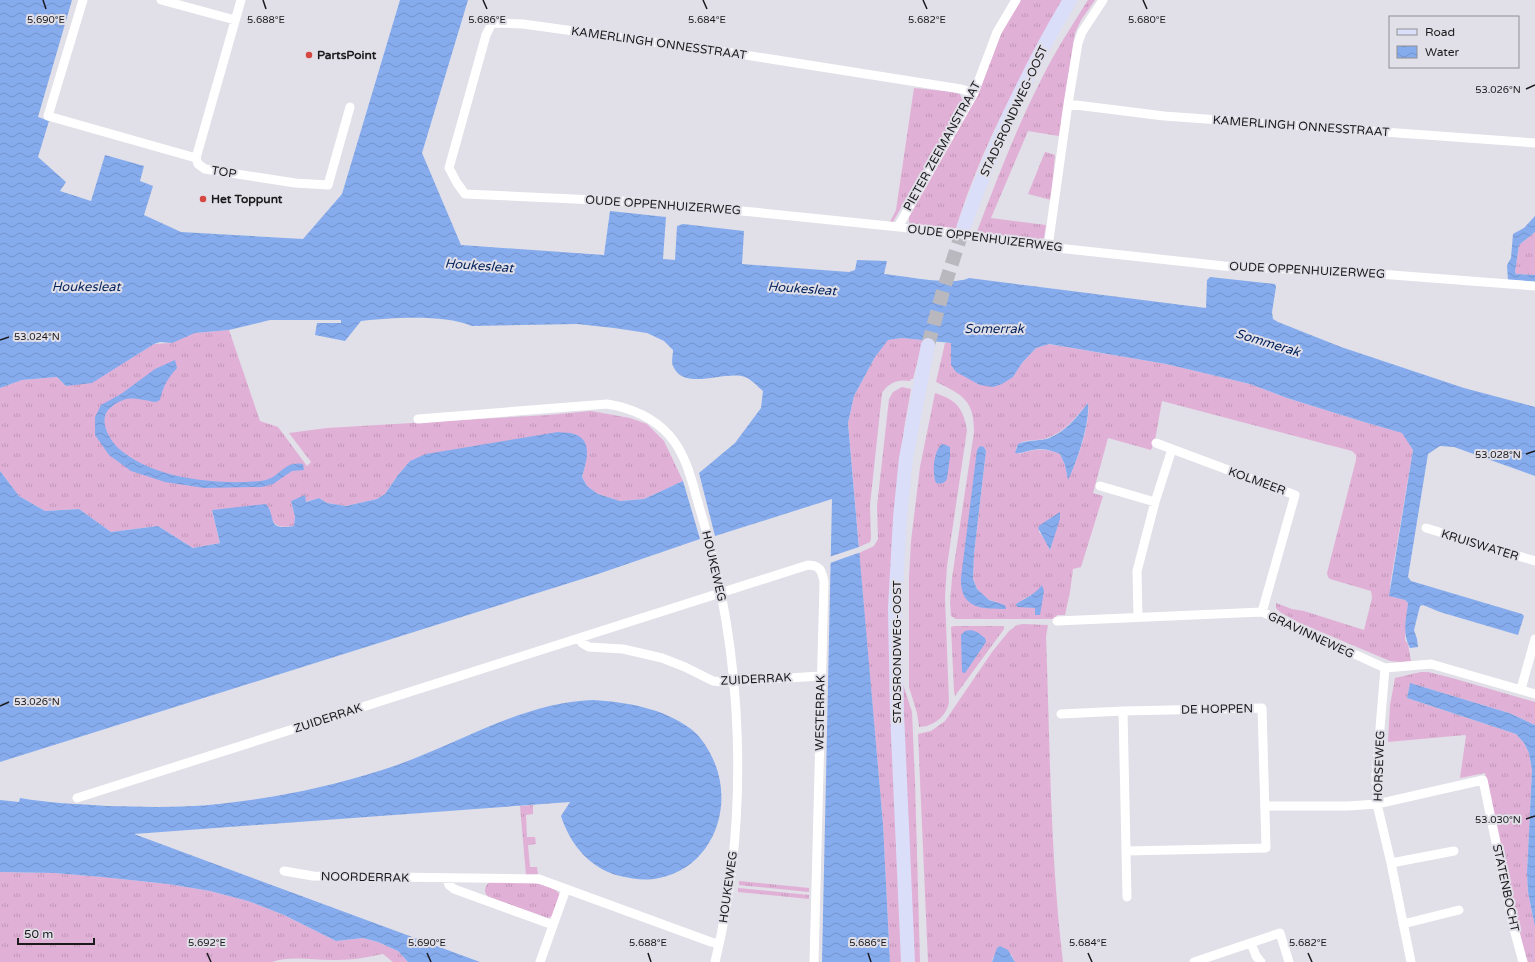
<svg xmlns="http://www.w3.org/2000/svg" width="1535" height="962" viewBox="0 0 1535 962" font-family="'Varela Round',sans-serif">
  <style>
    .grass { fill: url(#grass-tufts); fill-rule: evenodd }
    .water { fill: url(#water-waves) }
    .pier { fill: #e1dfe7 }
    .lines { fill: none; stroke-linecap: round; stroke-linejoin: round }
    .primary-tunnel { stroke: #b9b8bf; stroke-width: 14; stroke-dasharray: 14 7; stroke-linecap: butt }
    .minor { stroke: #fff; stroke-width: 9 }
    .primary { stroke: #dadef9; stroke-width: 14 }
    .ticks { fill: none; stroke: #1b1a1d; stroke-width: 1.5 }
    .poi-dot { fill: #d64740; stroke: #e1dfe7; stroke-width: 1.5 }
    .labels { text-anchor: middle; stroke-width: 4; stroke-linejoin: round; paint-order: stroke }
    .street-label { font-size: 12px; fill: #1b1a1d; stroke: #e1dfe7 }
    .poi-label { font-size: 12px; font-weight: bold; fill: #1b1a1d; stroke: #e1dfe7; text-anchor: start }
    .water-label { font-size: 13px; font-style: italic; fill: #05245d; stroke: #e1dfe7 }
    .ticks-label { font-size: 10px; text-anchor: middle; fill: #1b1a1d; stroke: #e1dfe7; stroke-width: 4; stroke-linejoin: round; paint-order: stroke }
  </style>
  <defs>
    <pattern id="grass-tufts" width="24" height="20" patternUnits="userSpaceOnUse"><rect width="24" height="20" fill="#e1b0d7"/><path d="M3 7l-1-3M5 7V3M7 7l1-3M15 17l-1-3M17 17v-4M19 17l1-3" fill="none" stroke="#c097b8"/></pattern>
    <pattern id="water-waves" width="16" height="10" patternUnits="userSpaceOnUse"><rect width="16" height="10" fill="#86acee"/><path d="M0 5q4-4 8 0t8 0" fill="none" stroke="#7393cc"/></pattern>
  </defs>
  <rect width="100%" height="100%" fill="#e1dfe7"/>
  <path class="grass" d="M1021 0H1063C1021 74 980 149 955 231L913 226 909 222V217L927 182 977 96 1003 29Z
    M1088 0H1095L1081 20 1075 33 1059 136 1028 131 991 218 1046 225 1044 238 1038 239 976 234C996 182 1015 131 1040 82 1054 53 1071 27 1088 0Z
    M914 88 954 92 960 94 963 102 898 213 893 222 889 224 896 210Z
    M1045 152 1055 155 1051 200 1028 194Z
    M1535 232V275L1516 274 1515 272 1519 245Z
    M229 330 260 421 278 427 307 466 311 462 289 433 327 428 548 415 591 411 630 418 647 424 664 441 683 481 644 499 619 501 598 494 587 486 582 477 586 462 410 461 398 475 385 494 377 499 346 506 327 503 319 498 305 502V496L291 501 295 517 294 526C275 529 272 524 268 506L212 510 220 543 193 548 158 526 111 532 79 509 45 511 19 496 0 471V388L22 380 57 377 66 386 125 362 154 344 170 343 195 333Z
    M902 338 923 340 913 379H911L910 381C898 379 889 382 882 393L870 505 871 538 870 542 859 547 848 423 854 396 875 357 887 340Z
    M945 343H951V365L1013 377 1022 363 1036 348 1048 344 1166 364 1250 384 1287 398 1364 422 1403 433 1413 450 1390 585V596L1405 600 1408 603 1405 640 1408 644 1411 661 1400 662 1390 661 1300 623 1280 612 1276 608V603L1292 609 1304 611 1364 630 1372 598 1371 591 1330 579 1328 577 1327 573 1356 460V455L1352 451 1162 401 1155 440 1151 450 1108 438 1093 493 1103 496 1081 567 1073 569 1070 592 1065 615H1057L1056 619H956L951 616 950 602 952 578 974 432C974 400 963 395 936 382ZM1088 403C1091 421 1077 463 1068 479L1065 465 1060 454C1046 448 1034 449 1019 454L1016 448C1022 437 1037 442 1047 438 1065 432 1076 417 1088 403ZM984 447 986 451 974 554 973 579 977 589 989 600 1001 603 964 596ZM1060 515 1050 550 1045 540 1039 532 1040 525ZM1038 591 1035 615V608L1016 604Z
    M902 387 911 389 904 429 899 472 902 962H890L883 824 859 553 874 546 878 539 877 506 889 399 893 392Z
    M935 393C956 400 963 407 967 430L947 566 945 597 949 702C947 716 933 727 919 727L917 713 909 687V577L911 541 920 467ZM946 445 950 448V457L934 478 935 458Z
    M1023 624 1048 625 1046 636C1050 744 1050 854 1063 962H1015L1011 954 993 957 992 962H928L918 734 931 731 945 721 992 652 1009 631 1017 625Z
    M954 626H1004V629L955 696 954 691 951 627Z
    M1421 672H1428L1452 678 1535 702V725L1509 713 1410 683 1407 698 1516 734 1524 743 1529 753 1532 770 1527 873 1528 892 1535 927V962H1526V961L1485 773 1460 778 1466 736 1465 735 1388 742 1390 705 1395 678Z
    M902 681 912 712 915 781 920 962H913Z
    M533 805V814L526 815 527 837H535L536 844 528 845 530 867H537L538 874 526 875 520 806Z
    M0 872 54 873 102 877 168 884 210 891 248 901 284 915 336 941 363 938 378 942 398 951 408 962H393L383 954C368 957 353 960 337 960 316 961 292 955 272 962H0Z
    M739 881 809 888V892L739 885Z
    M490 882C506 882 551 879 560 895L552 916 548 918 489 897C483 893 484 886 490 882Z
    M738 888 809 895V899L738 892Z"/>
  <path class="water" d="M0 0H72L38 117 49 121 38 157 66 182 60 191 91 201 105 155 144 166 140 181 153 186 144 215 181 232 303 239 342 194 400 0H468L422 153 461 245 604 255 610 211 666 217 663 259 675 260 677 226 683 224 744 231 742 264 849 272 855 270 857 260 887 261 884 274C905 276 952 286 969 278L1206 308 1207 280 1210 277 1275 284 1276 287 1272 312 1273 319 1278 322 1341 347 1464 388 1535 407V476L1454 447 1440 446 1428 454 1408 577 1411 581 1522 614 1524 616 1518 635 1440 612 1423 605 1420 606 1414 630 1417 639 1418 647 1410 648C1402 633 1406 620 1408 603L1405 600 1389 596 1413 450 1402 433 1364 422 1287 398 1250 384 1166 364 1049 344 1036 348 1022 363 1013 377 1002 384 993 387 980 385 956 372 951 365V343L902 338 888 340 875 357 854 396 848 423 883 824 890 962H822L832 499 715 536 699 473 735 443 761 408 763 391C758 387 751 379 745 377 725 370 684 392 673 366 671 362 673 355 673 350L664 341 647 333 614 328 577 324 472 326C442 314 393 318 361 321L345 341 315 335 317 323H341V320H270L229 330 195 333 172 343 160 342 154 344 92 383 66 386 57 377 22 380 0 388Z
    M1535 216V232L1519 245 1515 272 1516 274 1535 275V282L1508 280 1507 265 1511 258 1513 234 1524 228Z
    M175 360 177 368C168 378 163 386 160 400L156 402C147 401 135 397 126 399 122 400 119 402 115 404 113 406 110 408 108 410 99 422 109 439 118 448 133 461 148 467 166 473 192 481 239 485 266 480 281 476 284 461 303 464L304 470 292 471 273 484 262 487 204 488 165 482 131 471 109 455 95 435V417L101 405 121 394 155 369Z
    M1088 403C1090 423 1077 462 1068 480L1065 465 1060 454C1049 449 1040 448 1028 451 1023 452 1020 454 1015 453L1018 444C1028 440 1036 441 1046 439 1064 434 1077 417 1088 403Z
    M558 432C563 433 570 432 574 434 594 440 586 463 582 477L587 486 598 494 620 501 644 499 683 481 700 539 598 574 0 762V471L19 496 45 511 79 509 111 532 158 526 193 548 220 543 212 510 266 504C277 517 265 531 294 526L295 517 291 501 305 495 306 502 319 498 327 503 346 506 377 499 385 494 398 475 410 461 426 454Z
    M942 444 946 445 950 447V457L947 479C944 484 941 484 936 483 932 474 933 451 942 444Z
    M980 446 984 447 986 451 974 554 973 579 977 589 989 600 1005 605 1006 609C981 609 960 609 961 578L977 450Z
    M1060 512V519L1050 550 1038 528 1040 525Z
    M1042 585 1044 591 1040 615H1035V608L1017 607 1016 604C1026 598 1035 594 1042 585Z
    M971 630 977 632 985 638 986 642 965 673 962 672 961 635 965 631Z
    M1410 683 1509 713 1535 725V927L1528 892 1527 873 1532 770 1529 753 1524 743 1516 734 1407 698Z
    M593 700C626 702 663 708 691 729 700 736 706 745 711 755 736 802 715 867 659 878 646 881 633 879 620 876 590 869 570 844 561 816L570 802 134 834 480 962H408L398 951 378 942 363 938 336 941 284 915 248 901 210 891 168 884 102 877 54 873 0 872V800L19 802 20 798C48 803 78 804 107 806 144 807 182 808 219 804 274 798 330 787 382 770 453 748 517 703 593 700Z
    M1000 946 1008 950 1015 962H992L997 948Z"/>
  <path class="pier" d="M859 547 861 552 830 563 829 557Z"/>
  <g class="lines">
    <path class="primary-tunnel" d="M928 345 943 291 964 226"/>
    <path class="minor" d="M83 0 48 116 196 158 198 164 205 169 295 183 328 185 350 107
      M161 0 235 20
      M974 93 961 89 726 52 523 24 492 23 486 35 449 168 457 183 465 194 640 202 753 212 948 232 1048 247 1224 266 1353 272 1535 286
      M1068 104 1164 116 1535 143
      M196 158 241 0
      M898 227 974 93 997 32 1016 0
      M1048 247 1068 104 1078 43 1082 32 1103 0
      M418 419 607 404C631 408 652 416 669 435 688 456 693 487 701 513 744 655 750 818 715 962
      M1156 443 1172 449
      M1100 486 1155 502
      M1426 528 1535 561
      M1138 617 1137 571 1155 502 1172 449 1295 495 1262 612
      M1057 621 1262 612 1385 668 1431 664 1535 694
      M580 638 582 643 589 647 623 649 662 658 685 667 713 681 722 682 821 676
      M1385 668 1376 776 1377 804 1391 863 1411 962
      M1521 689 1535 639
      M1123 711 1127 897
      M1061 714 1123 711 1262 708 1266 848 1126 851
      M77 798 808 565C820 565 822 571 824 582L814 962
      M1265 806H1348L1377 804 1483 780 1514 929 1523 962
      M1391 863 1454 851
      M284 871 313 876 539 879 711 942 719 944
      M447 878 449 885 454 889 553 925
      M1403 924 1459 910
      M1251 943 1256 956 1261 962
      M540 962 566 889
      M1194 962 1280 933 1289 962"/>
    <path class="primary" d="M964 226C993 148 1027 71 1070 0
      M908 962 897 713 895 608 900 518 906 458 928 345"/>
  </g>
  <path class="ticks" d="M43 0 46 9M263 0 266 9M483 0 487 9M703 0 707 9M923 0 927 9M1143 0 1147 9M1526 89 1535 85M0 340 9 337M1526 454 1535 451M0 706 9 702M1526 819 1535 816M207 953 211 962M427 953 431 962M648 953 651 962M868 953 871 962M1088 953 1092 962M1308 953 1312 962"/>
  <g class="poi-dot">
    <circle cx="309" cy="55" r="4"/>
    <circle cx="203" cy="199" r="4"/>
  </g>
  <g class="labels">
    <g class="street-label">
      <text transform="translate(659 43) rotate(8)" y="4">KAMERLINGH ONNESSTRAAT</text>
      <text transform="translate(1014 111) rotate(-65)" y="4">STADSRONDWEG-OOST</text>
      <text transform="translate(1301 126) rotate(4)" y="4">KAMERLINGH ONNESSTRAAT</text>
      <text transform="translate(942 146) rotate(-61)" y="4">PIETER ZEEMANSTRAAT</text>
      <text transform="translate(224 172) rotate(9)" y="4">TOP</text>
      <text transform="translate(663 205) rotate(4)" y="4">OUDE OPPENHUIZERWEG</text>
      <text transform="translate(985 238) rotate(7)" y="4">OUDE OPPENHUIZERWEG</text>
      <text transform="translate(1307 270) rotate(3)" y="4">OUDE OPPENHUIZERWEG</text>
      <text transform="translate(1257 481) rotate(20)" y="4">KOLMEER</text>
      <text transform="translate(1480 545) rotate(17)" y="4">KRUISWATER</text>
      <text transform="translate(714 566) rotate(77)" y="4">HOUKEWEG</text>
      <text transform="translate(1311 635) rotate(25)" y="4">GRAVINNEWEG</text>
      <text transform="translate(897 652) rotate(-90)" y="4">STADSRONDWEG-OOST</text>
      <text transform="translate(756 679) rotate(-3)" y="4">ZUIDERRAK</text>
      <text transform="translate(1217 709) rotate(-1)" y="4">DE HOPPEN</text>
      <text transform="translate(820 713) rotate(-89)" y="4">WESTERRAK</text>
      <text transform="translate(328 718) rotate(-18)" y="4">ZUIDERRAK</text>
      <text transform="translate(1379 766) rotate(-88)" y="4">HORSEWEG</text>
      <text transform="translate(365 877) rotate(1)" y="4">NOORDERRAK</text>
      <text transform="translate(728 887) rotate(-82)" y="4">HOUKEWEG</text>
      <text transform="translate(1506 888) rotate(78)" y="4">STATENBOCHT</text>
    </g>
    <g class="poi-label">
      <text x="317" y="59">PartsPoint</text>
      <text x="211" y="203">Het Toppunt</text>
    </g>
    <g class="water-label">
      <text transform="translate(479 265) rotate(4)" y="5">Houkesleat</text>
      <text x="86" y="291">Houkesleat</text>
      <text transform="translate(802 288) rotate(4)" y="5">Houkesleat</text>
      <text x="994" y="333">Somerrak</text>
      <text transform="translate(1268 342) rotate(17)" y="5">Sommerak</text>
    </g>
  </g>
  <g class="ticks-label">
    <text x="46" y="23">5.690°E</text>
    <text x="266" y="23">5.688°E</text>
    <text x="487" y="23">5.686°E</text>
    <text x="707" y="23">5.684°E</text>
    <text x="927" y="23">5.682°E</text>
    <text x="1147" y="23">5.680°E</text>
    <text x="1498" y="93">53.026°N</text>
    <text x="37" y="340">53.024°N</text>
    <text x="1498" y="458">53.028°N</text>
    <text x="37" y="705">53.026°N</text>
    <text x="1498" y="823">53.030°N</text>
    <text x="207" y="946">5.692°E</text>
    <text x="427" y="946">5.690°E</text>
    <text x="648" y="946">5.688°E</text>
    <text x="868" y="946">5.686°E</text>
    <text x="1088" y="946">5.684°E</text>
    <text x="1308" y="946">5.682°E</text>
  </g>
  <rect x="1389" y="16" width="130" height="52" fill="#e1dfe7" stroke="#929096"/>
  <rect x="1397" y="29" width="20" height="6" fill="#dadef9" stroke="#929096"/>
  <text x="1425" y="36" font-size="12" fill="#1b1a1d">Road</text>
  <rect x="1397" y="46" width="20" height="12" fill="url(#water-waves)" stroke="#929096"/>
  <text x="1425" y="56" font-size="12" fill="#1b1a1d">Water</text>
  <path d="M18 938v6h76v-6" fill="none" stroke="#1b1a1d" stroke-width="2"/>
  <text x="24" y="938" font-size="12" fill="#1b1a1d" stroke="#e1dfe7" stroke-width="3" paint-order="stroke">50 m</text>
</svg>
